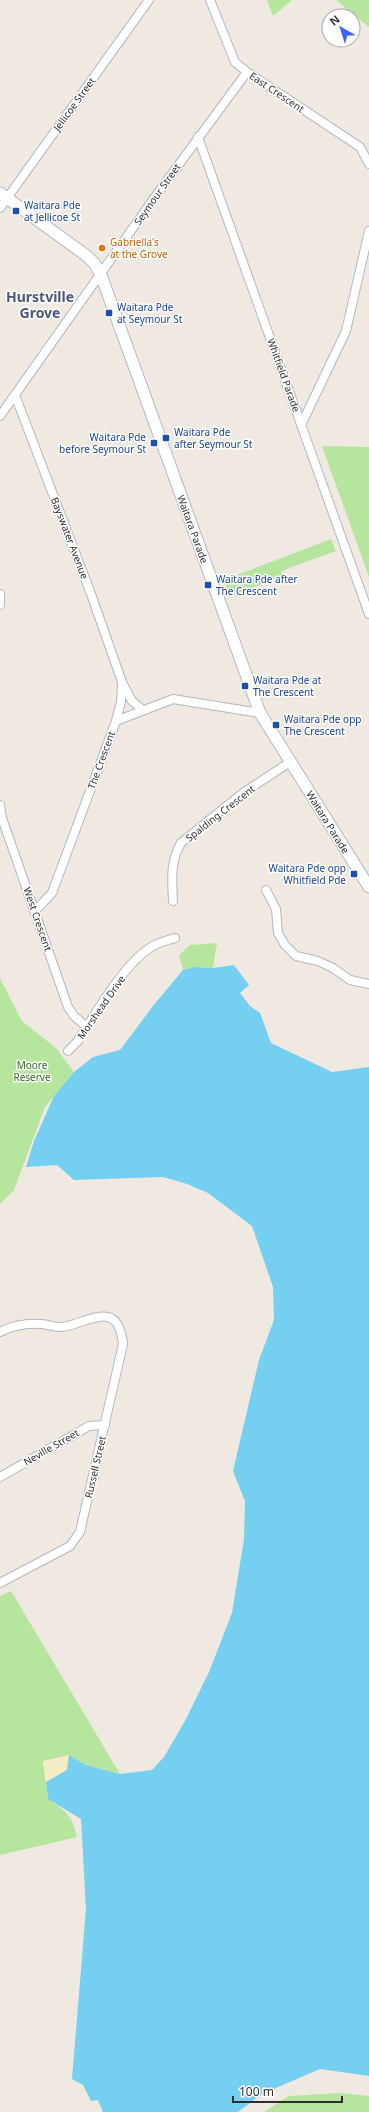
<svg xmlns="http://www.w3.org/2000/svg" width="369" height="2112" viewBox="0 0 369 2112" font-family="'Noto Sans',sans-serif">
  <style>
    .green { fill: #b6e59e }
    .sand { fill: #f3ecc5 }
    .water { fill: #75cff0 }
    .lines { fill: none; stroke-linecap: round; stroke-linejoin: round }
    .street-casing { stroke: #b4b7c1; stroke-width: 10 }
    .secondary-casing { stroke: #b4b7c1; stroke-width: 13 }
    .street { stroke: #fff; stroke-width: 8 }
    .secondary { stroke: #fff; stroke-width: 11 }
    .transit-dot { fill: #1a4fb4; stroke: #fff; stroke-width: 1.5 }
    .food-dot { fill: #e8710a; stroke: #fff; stroke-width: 1.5 }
    .labels { text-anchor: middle; stroke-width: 3; stroke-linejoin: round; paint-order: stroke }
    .street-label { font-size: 10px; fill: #2e2e2e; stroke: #fff }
    .transit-label { font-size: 10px; fill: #164399; stroke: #fff; text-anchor: start }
    .food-label { font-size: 10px; fill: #c56008; stroke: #fff; text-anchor: start }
    .park-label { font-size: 10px; fill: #2c6e1b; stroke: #fff }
    .district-label { font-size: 14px; font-weight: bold; fill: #4d5680; stroke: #fff }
  </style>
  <rect width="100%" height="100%" fill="#efe9e1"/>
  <path class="green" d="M267 0H292L273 16Z
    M336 0H369V27Z
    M322 446 369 447V577Z
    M331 539 336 551 281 571 283 576 230 596 224 580Z
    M217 943 213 968 196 967 183 970 179 955 190 945Z
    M0 978 22 1021 56 1048 74 1072 45 1107 14 1190 0 1204Z
    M11 1591 120 1774 86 1765 69 1755 43 1761 48 1799C66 1811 72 1815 77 1837L0 1855V1596Z
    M341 2093 369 2096V2112H264L289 2096Z"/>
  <path class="sand" d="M69 1755 67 1770 46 1782 43 1762Z"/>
  <path class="water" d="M234 965 249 985 240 993 250 1006 260 1013 271 1043 332 1072 369 1067V2076L320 2069 262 2094 238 2112H103L98 2100 91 2101 83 2085 72 2079 86 1909 81 1819 48 1799 46 1782 67 1770 69 1755 86 1765 120 1774 152 1770 164 1757 186 1719 209 1672 232 1613 244 1539 245 1501 233 1471 259 1360 274 1320 273 1287 252 1226 208 1193 187 1184 163 1177 74 1180 57 1165 26 1167 34 1141 54 1096 74 1072 93 1057 120 1050 153 1006 183 970 196 967 213 968Z"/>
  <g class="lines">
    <defs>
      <path id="street" d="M210 0 235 62 247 72 360 147 369 164
        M198 137 369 614
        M0 208 149 0
        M15 395 91 594 122 682 132 701 143 710
        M0 416 152 201 247 72
        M302 423 346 331 369 231
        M0 594V605
        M116 721 121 702 122 685
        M0 805 2 818 68 1007 74 1016 87 1027
        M266 890 276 909 278 933 285 945 296 956 318 961 333 968 350 980 369 984
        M173 901C172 880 170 862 181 843L243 793 290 762
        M35 911 52 893 116 721 173 699 260 713
        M68 1051 77 1042C95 1015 127 957 157 944 163 941 169 940 175 938
        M0 1332C13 1325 28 1323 42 1324 49 1325 54 1327 61 1327 86 1325 118 1296 123 1344L80 1532 70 1546 0 1583
        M0 1477 89 1426 105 1425"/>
      <path id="secondary" d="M0 193 87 256 95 264 101 275 260 713 369 887"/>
    </defs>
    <use href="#street" class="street-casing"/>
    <use href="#secondary" class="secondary-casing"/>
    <use href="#street" class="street"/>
    <use href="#secondary" class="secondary"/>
  </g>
  <g class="transit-dot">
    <rect x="12" y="207" width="8" height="8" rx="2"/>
    <rect x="105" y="309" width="8" height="8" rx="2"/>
    <rect x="162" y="434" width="8" height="8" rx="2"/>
    <rect x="150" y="439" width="8" height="8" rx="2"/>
    <rect x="204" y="581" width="8" height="8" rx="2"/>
    <rect x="241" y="682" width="8" height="8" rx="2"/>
    <rect x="272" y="721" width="8" height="8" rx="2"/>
    <rect x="350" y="870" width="8" height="8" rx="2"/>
  </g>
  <circle class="food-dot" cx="102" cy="248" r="4"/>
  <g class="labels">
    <g class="street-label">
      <text transform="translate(277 92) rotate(34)" y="4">East Crescent</text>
      <text transform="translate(74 104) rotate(-54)" y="4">Jellicoe Street</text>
      <text transform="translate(157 194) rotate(-55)" y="4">Seymour Street</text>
      <text transform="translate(284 375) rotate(70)" y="4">Whitfield Parade</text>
      <text transform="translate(193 529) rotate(70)" y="4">Waitara Parade</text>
      <text transform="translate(70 538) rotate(69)" y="4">Bayswater Avenue</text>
      <text transform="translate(101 760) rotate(-70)" y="4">The Crescent</text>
      <text transform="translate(220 813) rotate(-38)" y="4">Spalding Crescent</text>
      <text transform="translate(328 822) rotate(58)" y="4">Waitara Parade</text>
      <text transform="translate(38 919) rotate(71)" y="4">West Crescent</text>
      <text transform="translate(101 1007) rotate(-55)" y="4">Morshead Drive</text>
      <text transform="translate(51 1447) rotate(-30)" y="4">Neville Street</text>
      <text transform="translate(95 1467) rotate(-77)" y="4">Russell Street</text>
    </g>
    <g class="transit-label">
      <text x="24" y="209">Waitara Pde<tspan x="24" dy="12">at Jellicoe St</tspan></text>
      <text x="117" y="311">Waitara Pde<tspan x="117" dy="12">at Seymour St</tspan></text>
      <text x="174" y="436">Waitara Pde<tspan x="174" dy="12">after Seymour St</tspan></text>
      <text x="146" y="441" text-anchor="end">Waitara Pde<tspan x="146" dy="12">before Seymour St</tspan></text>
      <text x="216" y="583">Waitara Pde after<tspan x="216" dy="12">The Crescent</tspan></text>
      <text x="253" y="684">Waitara Pde at<tspan x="253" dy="12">The Crescent</tspan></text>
      <text x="284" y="723">Waitara Pde opp<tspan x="284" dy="12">The Crescent</tspan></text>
      <text x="346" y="872" text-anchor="end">Waitara Pde opp<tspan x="346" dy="12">Whitfield Pde</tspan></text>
    </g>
    <g class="food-label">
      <text x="110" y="246">Gabriella's<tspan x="110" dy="12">at the Grove</tspan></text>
    </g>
    <g class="park-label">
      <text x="32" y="1069">Moore<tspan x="32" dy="12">Reserve</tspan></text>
    </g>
    <g class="district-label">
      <text x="40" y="302">Hurstville<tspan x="40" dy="16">Grove</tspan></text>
    </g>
  </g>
  <g transform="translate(341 28) rotate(321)"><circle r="19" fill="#ffffff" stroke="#ababab"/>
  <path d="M0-3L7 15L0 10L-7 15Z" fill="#4264fb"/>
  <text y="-6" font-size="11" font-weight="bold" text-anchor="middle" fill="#2e2e2e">N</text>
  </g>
  <path d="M233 2096v6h109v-6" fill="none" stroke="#2e2e2e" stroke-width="2"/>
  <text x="239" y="2096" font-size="12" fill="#2e2e2e" stroke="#ffffff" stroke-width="3" paint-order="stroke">100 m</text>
</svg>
